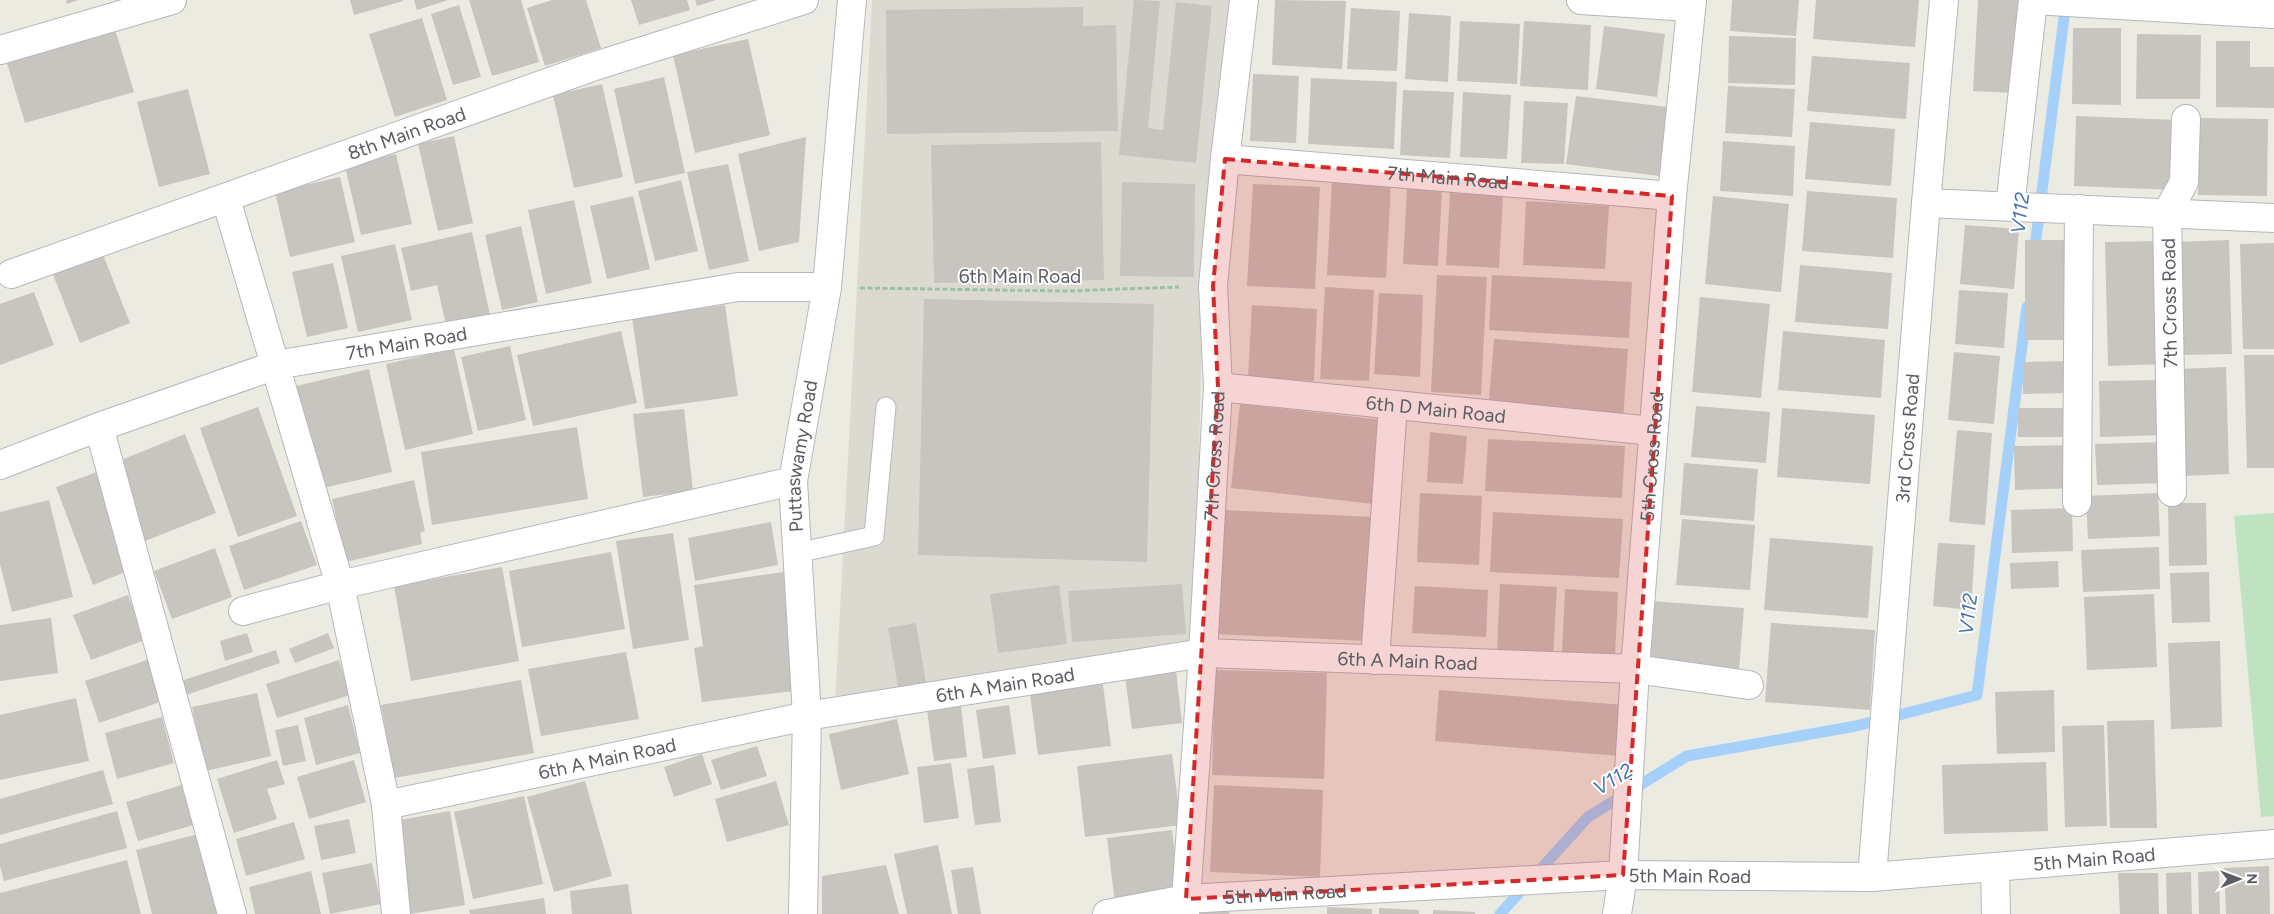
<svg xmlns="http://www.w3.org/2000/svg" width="2274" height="914" viewBox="0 0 2274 914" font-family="Figtree,sans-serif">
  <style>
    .education { fill: #dcdad0 }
    .green { fill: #bfe3c1 }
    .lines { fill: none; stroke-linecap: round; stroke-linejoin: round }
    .stream { stroke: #a4d0fa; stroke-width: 11 }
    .building { fill: #c8c4bf }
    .service-casing { stroke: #b4b7bc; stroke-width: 21 }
    .minor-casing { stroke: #b4b7bc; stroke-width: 30 }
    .secondary-casing { stroke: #b6b8be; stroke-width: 30 }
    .path { stroke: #99c3a7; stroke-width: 3; stroke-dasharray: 5 2.5; stroke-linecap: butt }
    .service { stroke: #fff; stroke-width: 19 }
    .minor { stroke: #fff; stroke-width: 28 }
    .secondary { stroke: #fff; stroke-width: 28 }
    .marked { fill: #d62828; fill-opacity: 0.2; stroke: #d62828; stroke-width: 4; stroke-dasharray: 10 6; stroke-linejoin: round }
    .labels { text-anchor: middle; stroke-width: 4; stroke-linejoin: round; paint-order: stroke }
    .street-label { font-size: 19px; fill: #5a5d62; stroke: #fff }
    .water-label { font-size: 20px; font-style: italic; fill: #4576b3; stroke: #fff }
  </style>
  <rect width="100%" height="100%" fill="#ecebe2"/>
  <path class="education" d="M872 0H1234L1203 278 1195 644 835 705Z"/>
  <path class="green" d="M2274 513V816L2261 817 2234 516Z"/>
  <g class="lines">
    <path class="stream" d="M2034 254 2066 2
      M1500 914 1588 817 1687 756 1856 726 1977 695 2027 307"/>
  </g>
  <path class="building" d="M66 0H78L67 4Z
    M350 0H403V1L354 15Z
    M414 0H448L417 10Z
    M469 0H521L539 62 492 76Z
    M552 0H586L601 48 545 66 527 8Z
    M631 0H687L690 10 639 25Z
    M695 0H716L697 6Z
    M1134 0 1160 1 1148 128 1163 130 1176 2 1212 6 1196 163 1119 155Z
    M1275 0 1346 1 1342 69 1272 65Z
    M1732 0H1799L1796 36 1730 31Z
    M1816 0H1919L1915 47 1813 39Z
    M1978 0H2020L2015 93 1973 91Z
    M459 5 481 77 453 85 431 14Z
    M1083 7V26L1116 25 1118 131 887 134 886 10Z
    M1351 8 1400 11 1397 71 1347 69Z
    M1409 13 1451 16 1448 82 1405 79Z
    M422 18 447 100 395 117 369 34Z
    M1460 21 1520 24 1517 84 1457 81Z
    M1524 21 1591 25 1588 90 1520 86Z
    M1604 26 1665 34 1657 97 1596 89Z
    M2073 28H2121V105L2072 104Z
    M115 29 134 92 25 123 6 60Z
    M2137 34 2201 35 2200 99H2136Z
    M1729 36 1796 38 1795 85 1728 83Z
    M748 39 770 135 695 153 673 55Z
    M2216 41H2250V67H2274V108L2216 107Z
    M1812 56 1910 63 1906 119 1807 111Z
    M1253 74 1299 76 1296 143 1250 141Z
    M664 77 685 173 635 184 614 89Z
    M1311 78 1397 82 1394 149 1308 144Z
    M602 84 623 177 574 188 553 95Z
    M1728 86 1795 89 1792 137 1725 133Z
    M188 89 210 174 159 187 137 102Z
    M1403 90 1454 92 1450 158 1400 155Z
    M1463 92 1511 95 1507 159 1460 157Z
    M1576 96 1668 107 1659 176 1566 164Z
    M1524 101 1568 103 1564 164 1521 163Z
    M2076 116 2177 120 2175 190 2074 186Z
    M2199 118 2268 119 2267 196 2198 195Z
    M1810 122 1895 129 1891 186 1805 179Z
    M454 136 473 223 438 231 418 144Z
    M806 137 799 242 759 251 738 154Z
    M1723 141 1795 146 1793 196 1720 191Z
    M1101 142 1104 280 934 283 931 145Z
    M396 154 412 224 361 235 345 166Z
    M728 164 749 261 709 270 687 172Z
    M340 177 355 242 290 257 275 192Z
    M681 180 698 251 655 261 638 191Z
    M1332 180 1391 183 1386 278 1327 275Z
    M1122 182 1195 184 1194 277 1120 276Z
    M1253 184 1320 187 1315 289 1247 286Z
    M1407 188 1442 190 1438 266 1403 264Z
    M1807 191 1897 198 1893 258 1802 251Z
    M1450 193 1503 196 1499 268 1446 265Z
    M633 196 650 269 607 279 590 206Z
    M1713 196 1789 204 1781 292 1705 284Z
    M574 200 592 283 546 294 528 210Z
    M1526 201 1609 206 1605 269 1523 265Z
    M1965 225 2019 229 2014 289 1960 284Z
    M521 226 538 302 502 310 485 235Z
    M472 232 490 315 446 325 437 285 411 291 401 248Z
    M2025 240H2073L2074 340H2025Z
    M2229 240 2232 354 2180 355 2177 242Z
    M2163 241 2166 364 2108 366 2105 242Z
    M2274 243V349H2243L2240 244Z
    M395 244 412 320 358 332 341 256Z
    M102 252 130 323 80 343 52 272Z
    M333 263 348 328 307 337 292 272Z
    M1800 265 1892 273 1888 329 1795 322Z
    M1437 275 1487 277 1481 395 1431 392Z
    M1492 275 1632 282 1629 338 1489 330Z
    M1325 287 1374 290 1369 381 1320 379Z
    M1959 290 2008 293 2004 348 1955 344Z
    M34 292 54 345 0 365V304Z
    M1379 293 1423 295 1420 377 1374 374Z
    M1700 297 1770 304 1761 398 1692 392Z
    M924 299 1154 304 1147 562 918 555Z
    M725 305 738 396 645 409 632 317Z
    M1252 305 1317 309 1314 381 1248 378Z
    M621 331 637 403 533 426 517 355Z
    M1783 331 1885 340 1881 398 1778 390Z
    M1494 339 1628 349 1623 421 1488 411Z
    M510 346 526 420 478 431 461 357Z
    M454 349 473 434 405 450 386 364Z
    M1954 352 2000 356 1994 424 1948 420Z
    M2244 355H2274V468H2247Z
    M2072 361 2073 393 2023 394V362Z
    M2226 367 2229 474 2182 476 2178 369Z
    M369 369 392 472 319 489 296 386Z
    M2162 380 2164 435 2100 437 2099 381Z
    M1240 404 1383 420 1374 504 1231 488Z
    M1696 406 1770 412 1766 463 1691 457Z
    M258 407 297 516 238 537 200 428Z
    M1782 408 1875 415 1870 484 1777 477Z
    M2018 408H2071V437H2018Z
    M684 409 693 491 643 497 633 414Z
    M577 427 588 499 432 525 421 452Z
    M1957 430 1992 433 1985 525 1949 522Z
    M1430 432 1467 436 1463 484 1427 482Z
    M185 434 216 513 145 541 114 463Z
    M1488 439 1625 446 1622 498 1485 491Z
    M2165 442 2166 483 2097 485 2095 444Z
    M2072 445 2074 488 2015 490 2014 446Z
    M1684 463 1758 469 1754 521 1680 515Z
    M97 472 133 569 93 585 56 487Z
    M414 480 425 531 420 533 422 544 346 562 332 499Z
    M1420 493 1482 496 1479 565 1417 562Z
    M2158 493 2160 536 2088 539 2086 496Z
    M49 500 73 597 12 612 0 564V512Z
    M2168 503H2206L2207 565 2169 566Z
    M2072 508 2073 551 2012 553 2011 510Z
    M1221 510 1374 517 1367 641 1215 634Z
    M1493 512 1623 519 1619 578 1490 572Z
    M1682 519 1755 525 1750 590 1676 585Z
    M301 521 317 565 244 590 229 546Z
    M771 522 778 565 695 581 688 538Z
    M673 533 689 640 633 649 616 541Z
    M1770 538 1873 546 1868 618 1764 610Z
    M1938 543 1975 545 1971 610 1933 606Z
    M2159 547 2160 589 2083 592 2081 550Z
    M215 548 232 597 172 619 154 571Z
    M611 552 625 629 522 647 509 571Z
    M2058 561 2059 587 2011 589 2010 563Z
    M502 567 519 661 411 681 394 586Z
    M790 571 794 691 702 702 694 648 703 646 694 585Z
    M2209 572 2210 622 2172 623 2170 573Z
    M1182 584 1186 634 1072 642 1068 591Z
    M1500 584 1557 587 1553 657 1497 654Z
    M1059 585 1067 644 998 653 990 594Z
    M1415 586 1488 590 1486 637 1412 633Z
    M1565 589 1618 592 1615 657 1562 654Z
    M2154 594 2157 667 2087 670 2084 597Z
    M128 595 145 640 91 660 73 615Z
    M1651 601 1744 608 1739 670 1646 663Z
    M51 618 58 673 0 681V625Z
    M916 623 926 682 898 687 888 628Z
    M1771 623 1875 630 1870 710 1765 702Z
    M247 633 253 652 225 661 220 641Z
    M328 633 334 648 295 663 289 649Z
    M2220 641 2222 727 2171 729 2168 643Z
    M276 650 280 663 186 695 181 681Z
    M626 652 639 719 541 736 528 669Z
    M159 656 172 698 99 723 85 681Z
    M339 660 350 695 277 718 266 684Z
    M1175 662 1182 723 1132 729 1124 669Z
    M1215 670 1327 673 1324 779 1212 775Z
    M1102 677 1111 746 1038 755 1029 686Z
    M521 680 534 753 394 778 381 705Z
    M1439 690 1624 705 1619 756 1435 741Z
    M2054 690 2055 752 1997 754 1995 692Z
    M257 693 271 756 206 771 192 707Z
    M76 698 89 761 0 780V715Z
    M348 705 360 753 316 765 304 718Z
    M1009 705 1016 754 983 759 976 710Z
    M961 706 967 757 934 761 927 710Z
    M162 717 174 763 117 779 105 733Z
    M897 719 909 774 841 790 829 734Z
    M2154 720 2157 828H2110L2107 721Z
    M298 725 306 761 283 766 275 730Z
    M2104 725 2107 826 2065 827 2062 726Z
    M757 746 767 776 721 790 711 760Z
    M702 754 712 784 674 797 664 767Z
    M1172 754 1181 825 1085 837 1077 766Z
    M277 760 285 784 267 789 277 819 234 833 217 779Z
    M354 760 366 802 309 819 297 777Z
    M2046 762 2048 831 1944 834 1942 765Z
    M951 763 959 818 924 823 917 767Z
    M994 765 1001 822 975 825 967 769Z
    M103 770 113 804 0 835V799Z
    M585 781 612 876 554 892 527 797Z
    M776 781 789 825 727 842 715 799Z
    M185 784 197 824 138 841 126 802Z
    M1214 785 1323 790 1320 877 1210 872Z
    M524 796 543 884 473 899 454 812Z
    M117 811 127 848 4 881 0 866V844Z
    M450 811 465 905 410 914 394 821Z
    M349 819 356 853 321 860 314 826Z
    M294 822 305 859 246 876 236 839Z
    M1172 830 1180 895 1115 903 1107 838Z
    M198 834 219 914H152L136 850Z
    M938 845 952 914H907L894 854Z
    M127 860 141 914H0V893Z
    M372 863 381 904 330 914 322 873Z
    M886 865 899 914H822V876Z
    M2269 866 2270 914H2226L2224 868Z
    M973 867 981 914H958L951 870Z
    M311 871 321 914H255L249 887Z
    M2219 871 2220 914H2199L2198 872Z
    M2191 872 2192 914H2167L2166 873Z
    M2118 873H2158L2159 914H2120Z
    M628 884 632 914H572L570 891Z
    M544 898 546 914H470L469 910Z
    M1327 907 1372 909V914H1327Z
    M1379 908 1419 910V914H1379Z
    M1433 910 1475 912V914H1433Z
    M1201 911 1230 912 1229 914H1200Z"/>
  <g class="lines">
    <defs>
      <path id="service" d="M797 553 874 536 886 407"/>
      <g id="minor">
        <path d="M1581 0 1690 7"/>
        <path d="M2033 0 2274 14"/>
        <path d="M0 50 172 0"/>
        <path id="s1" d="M1225 159 1672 196"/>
        <path d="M226 199 340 585 386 805 396 914"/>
        <path d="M1926 203 2274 218"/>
        <path d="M2010 207 2033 0"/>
        <path id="s2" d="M11 274 592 67 804 0"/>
        <path id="s3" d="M1218 387 1653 431"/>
        <path d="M99 427 232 914"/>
        <path id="s4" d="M0 465 99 427 276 365 738 287H827"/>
        <path d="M2172 492 2167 213 2184 182 2186 119"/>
        <path d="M2077 502 2079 209"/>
        <path d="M243 611 340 585 793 481"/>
        <path d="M1375 660 1393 405"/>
        <path id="s5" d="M386 805 807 716 1203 653 1635 669 1749 685"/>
        <path d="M1995 868 1996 914"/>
        <path id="s6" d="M1872 877 1926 203 1944 0"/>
        <path id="s7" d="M1107 914 1186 899 1623 875 1872 877 2274 844"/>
        <path id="s8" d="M1185 914 1203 653 1218 387 1213 286 1225 159 1244 0"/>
        <path id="s9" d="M1617 914 1623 875 1635 669 1672 196 1692 0"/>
      </g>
      <g id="secondary">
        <path id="s10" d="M803 914 807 716 793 481 827 287 852 0"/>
      </g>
    </defs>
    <use href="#service" class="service-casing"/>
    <use href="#minor" class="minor-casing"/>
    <use href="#secondary" class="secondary-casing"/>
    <path class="path" d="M860 288 1067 291 1179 287"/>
    <use href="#service" class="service"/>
    <use href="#minor" class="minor"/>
    <use href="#secondary" class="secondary"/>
  </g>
  <path class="marked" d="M1225 159 1672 196 1623 875 1186 899 1218 387 1213 286Z"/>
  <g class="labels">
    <g class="street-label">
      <text dy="7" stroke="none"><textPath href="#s2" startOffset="420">8th Main Road</textPath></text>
      <text dy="7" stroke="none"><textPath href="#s1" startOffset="224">7th Main Road</textPath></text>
      <text x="1020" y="283">6th Main Road</text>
      <text transform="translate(2169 303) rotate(-91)" y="7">7th Cross Road</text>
      <text dy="7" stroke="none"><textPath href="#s4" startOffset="426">7th Main Road</textPath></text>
      <text dy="7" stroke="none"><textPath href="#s3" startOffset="219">6th D Main Road</textPath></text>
      <text dy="7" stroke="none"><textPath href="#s6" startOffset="440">3rd Cross Road</textPath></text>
      <text dy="7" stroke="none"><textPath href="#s10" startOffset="459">Puttaswamy Road</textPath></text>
      <text dy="7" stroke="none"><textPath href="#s8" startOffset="459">7th Cross Road</textPath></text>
      <text dy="7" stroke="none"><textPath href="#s9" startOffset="459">5th Cross Road</textPath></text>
      <text dy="7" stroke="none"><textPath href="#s5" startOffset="1036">6th A Main Road</textPath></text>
      <text dy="7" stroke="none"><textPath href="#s5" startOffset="631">6th A Main Road</textPath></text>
      <text dy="7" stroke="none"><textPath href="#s5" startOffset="226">6th A Main Road</textPath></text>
      <text dy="7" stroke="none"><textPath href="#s7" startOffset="990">5th Main Road</textPath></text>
      <text dy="7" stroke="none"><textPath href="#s7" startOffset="585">5th Main Road</textPath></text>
      <text dy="7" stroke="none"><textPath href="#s7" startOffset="180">5th Main Road</textPath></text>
    </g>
    <g class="water-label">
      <text transform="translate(2020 213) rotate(-83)" y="7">V112</text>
      <text transform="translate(1968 614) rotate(-83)" y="7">V112</text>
      <text transform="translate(1613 779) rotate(-31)" y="7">V112</text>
    </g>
  </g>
  <g transform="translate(2239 879) rotate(89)" stroke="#ffffff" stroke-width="4" paint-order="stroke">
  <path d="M0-4L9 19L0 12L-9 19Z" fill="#5a5d62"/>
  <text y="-8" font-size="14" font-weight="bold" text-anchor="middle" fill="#5a5d62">N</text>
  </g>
</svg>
